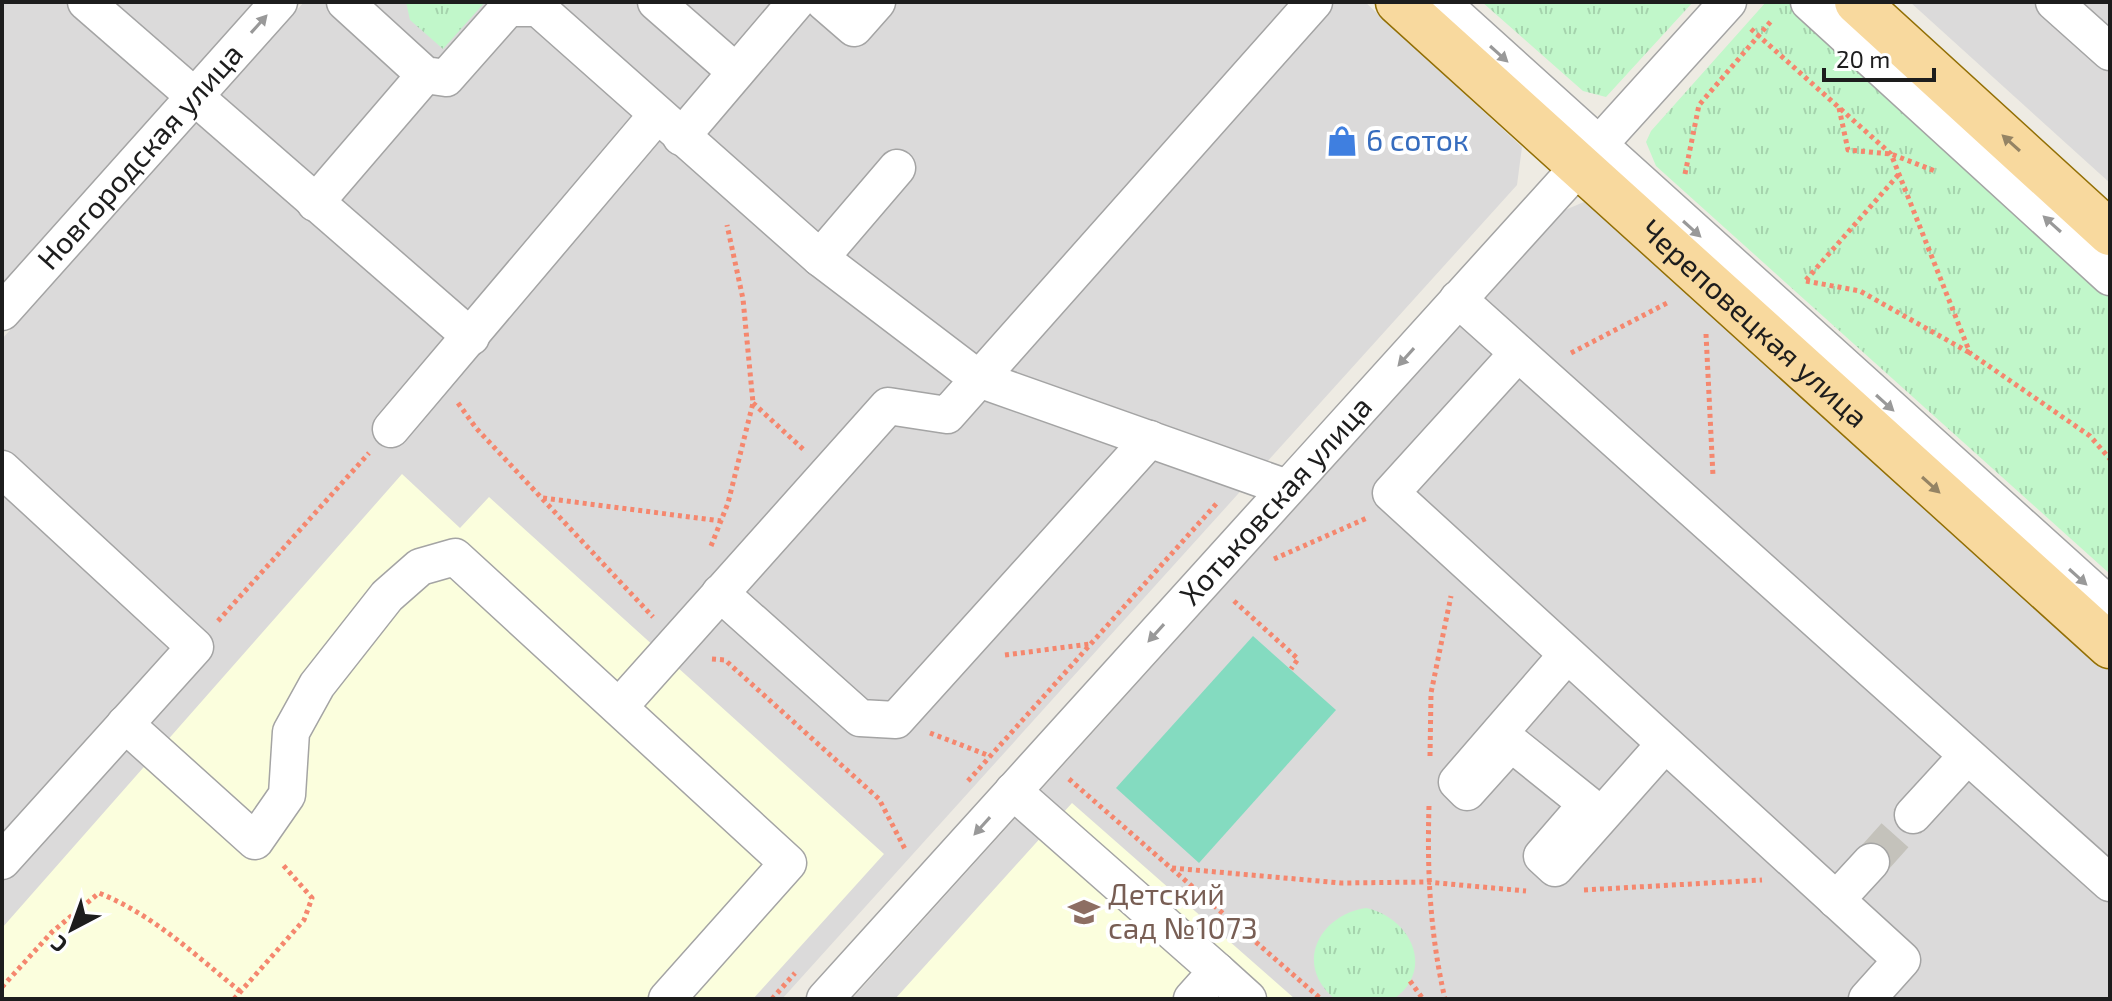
<svg xmlns="http://www.w3.org/2000/svg" width="2112" height="1001" viewBox="0 0 2112 1001" font-family="'Exo 2',sans-serif">
  <style>
    .residential { fill: #dbdada }
    .education { fill: #fbfedd }
    .park { fill: url(#park-tufts) }
    .pitch { fill: #84dbc0 }
    .lines { fill: none; stroke-linecap: round; stroke-linejoin: round }
    .minor-tunnel { stroke: #c4c2bb; stroke-width: 36; stroke-dasharray: 36 18; stroke-linecap: butt }
    .minor-casing { stroke: #a4a4a4; stroke-width: 39 }
    .major-casing { stroke: #926f05; stroke-width: 47 }
    .path { stroke: #f5876e; stroke-width: 5; stroke-dasharray: 4 4; stroke-linecap: butt }
    .minor { stroke: #fff; stroke-width: 36 }
    .major { stroke: #f8d99e; stroke-width: 44 }
    .oneway { fill: #999 }
    .oneway2 { fill: #958464 }
    .labels { text-anchor: middle; stroke-width: 8; stroke-linejoin: round; paint-order: stroke }
    .shop-label { font-size: 30px; fill: #366cbe; stroke: #fff; text-anchor: start }
    .street-label { font-size: 30px; fill: #1d1d1d; stroke: #fff }
    .education-label { font-size: 30px; fill: #785e54; stroke: #fff; text-anchor: start }
  </style>
  <defs>
    <pattern id="park-tufts" width="24" height="20" patternUnits="userSpaceOnUse" patternTransform="scale(2)"><rect width="24" height="20" fill="#c1f7ca"/><path d="M3 7l-1-3M5 7V3M7 7l1-3M15 17l-1-3M17 17v-4M19 17l1-3" fill="none" stroke="#a5d3ad"/></pattern>
  </defs>
  <rect width="100%" height="100%" fill="#eeebe3"/>
  <path class="residential" d="M2 2H257L2 284Z
    M304 2H1365L1522 147 1517 185 782 999H2V339Z
    M1910 2H2110V183Z
    M1591 199 2110 663V999H852L1565 210Z"/>
  <path class="education" d="M402 474 460 528 489 497 884 854 753 999H2V928Z
    M1072 803 1295 999H895Z"/>
  <path class="park" d="M406 2H485L443 49 410 20Z
    M1482 2H1693L1606 97 1583 91Z
    M1766 2H1812L2110 273V574L1656 166 1646 142 1651 131Z
    M1366 908C1410 917 1436 969 1394 999H1335C1293 965 1319 915 1366 908Z"/>
  <path class="pitch" d="M1253 636 1336 710 1199 863 1116 788Z"/>
  <g class="lines">
    <path class="minor-tunnel" d="M1871 862 1913 815"/>
    <defs>
      <g id="minor">
        <path d="M86 2 471 337"/>
        <path d="M345 2 425 75 446 78 508 8H538L820 258 897 168"/>
        <path d="M656 2 736 72"/>
        <path d="M824 2 854 28 877 2"/>
        <path d="M1441 2 2110 606"/>
        <path d="M1809 2 2110 277"/>
        <path d="M2054 2 2110 52"/>
        <path d="M681 137 796 2"/>
        <path d="M315 203 425 75"/>
        <path d="M820 258 979 379 1287 488"/>
        <path d="M1458 299 2110 883"/>
        <path id="s1" d="M2 312 279 2"/>
        <path d="M1518 353 1391 493 1902 960 1867 999"/>
        <path d="M391 429 657 115"/>
        <path d="M2 469 195 647 2 861"/>
        <path d="M720 593 860 718 896 720 1150 439"/>
        <path d="M1566 656 1457 782 1467 792 1511 743 1587 804 1542 856 1555 868 1665 744"/>
        <path d="M619 707 888 406 947 415 1314 2"/>
        <path d="M125 724 255 841 287 795 291 732 317 685 387 596 420 567 455 557 788 863 667 999"/>
        <path d="M1013 791 1217 971 1192 999"/>
        <path d="M1913 815 1967 756"/>
        <path d="M1836 900 1871 862"/>
        <path d="M1217 971 1248 999"/>
        <path id="s2" d="M825 999 1728 2"/>
      </g>
      <g id="major">
        <path id="s3" d="M1398 2 2110 646"/>
        <path d="M1857 2 2110 233"/>
      </g>
    </defs>
    <use href="#minor" class="minor-casing"/>
    <use href="#major" class="major-casing"/>
    <path class="path" d="M1751 29 1891 154 1970 353 2090 436 2110 459
      M1839 108 1848 150 1891 154 1935 171
      M1685 174 1699 105 1772 20
      M1806 280 1899 174
      M1806 281 1860 291 1970 353
      M1706 334 1713 476
      M1571 353 1669 302
      M458 403 476 428 653 617
      M753 403 804 450
      M543 498 721 521
      M711 546 728 503 753 403 743 299 727 225
      M1274 559 1367 518
      M1234 601 1298 659 1291 669
      M218 621 369 453
      M1005 655 1090 644
      M712 659 725 660 879 799 906 851
      M930 733 990 756
      M1430 756 1431 693 1451 596
      M1069 779 1321 999
      M968 781 1217 503
      M1429 806C1427 872 1430 934 1445 999
      M1172 868 1341 883 1427 882 1526 891
      M1584 890 1762 880
      M1410 981 1423 999
      M2 987 52 932 99 893C154 915 196 956 241 992
      M234 999 304 920 312 898 283 865
      M772 999 795 973"/>
    <use href="#minor" class="minor"/>
    <use href="#major" class="major"/>
  </g>
  <defs><path id="oneway-solid" d="M-6-.8H1V-3.2L6.5 0L1 3.2V.8H-6Z" transform="scale(2)"/></defs>
  <g class="oneway">
    <use href="#oneway-solid" transform="translate(259 24) rotate(-48)"/>
    <use href="#oneway-solid" transform="translate(1499 54) rotate(42)"/>
    <use href="#oneway-solid" transform="translate(2052 224) rotate(-138)"/>
    <use href="#oneway-solid" transform="translate(1692 229) rotate(42)"/>
    <use href="#oneway-solid" transform="translate(1406 357) rotate(132)"/>
    <use href="#oneway-solid" transform="translate(1885 403) rotate(42)"/>
    <use href="#oneway-solid" transform="translate(2078 577) rotate(42)"/>
    <use href="#oneway-solid" transform="translate(1156 633) rotate(132)"/>
    <use href="#oneway-solid" transform="translate(982 826) rotate(132)"/>
  </g>
  <g class="oneway2">
    <use href="#oneway-solid" transform="translate(2011 143) rotate(-138)"/>
    <use href="#oneway-solid" transform="translate(1931 485) rotate(42)"/>
  </g>
  <defs>
    <symbol id="shop-bare" viewBox="-9 -9 18 18"><path d="M-5-2.5h2.3a2.7 3.5 0 0 1 5.4 0H5L5.5 6h-11ZM-1.5-2.5h3a1.5 2.3 0 0 0-3 0Z" fill="#3f7fe0" stroke="#fff" stroke-width="2.5" paint-order="stroke"/></symbol>
    <symbol id="school-bare" viewBox="-9 -9 18 18"><path d="M0-5L7-2L0 1L-7-2ZM-4 1L0 2.5L4 1V4Q0 6-4 4Z" fill="#8d6e63" stroke="#fff" stroke-width="2.5" paint-order="stroke"/></symbol>
  </defs>
  <g fill-rule="evenodd">
    <use href="#shop-bare" x="1320" y="119" width="44" height="44"/>
    <use href="#school-bare" x="1062" y="890" width="44" height="44"/>
  </g>
  <g class="labels">
    <g class="shop-label">
      <text x="1366" y="151">6 соток</text>
    </g>
    <g class="street-label">
      <text dy="10" stroke="none"><textPath href="#s1" startOffset="208">Новгородская улица</textPath></text>
      <text dy="10" stroke="none"><textPath href="#s3" startOffset="480">Череповецкая улица</textPath></text>
      <text dy="10" stroke="none"><textPath href="#s2" startOffset="672">Хотьковская улица</textPath></text>
    </g>
    <g class="education-label">
      <text x="1108" y="905">Детский<tspan x="1108" dy="34">сад №1073</tspan></text>
    </g>
  </g>
  <rect width="2112" height="1001" fill="none" stroke="#1d1d1d" stroke-width="8"/>
  <g transform="translate(72 929) rotate(221)" stroke="#ffffff" stroke-width="6" paint-order="stroke">
  <path d="M0-6L14 30L0 20L-14 30Z" fill="#1d1d1d"/>
  <text y="-12" font-size="22" font-weight="bold" text-anchor="middle" fill="#1d1d1d">С</text>
  </g>
  <path d="M1824 68v12h110v-12" fill="none" stroke="#1d1d1d" stroke-width="4"/>
  <text x="1836" y="68" font-size="24" fill="#1d1d1d" stroke="#ffffff" stroke-width="6" paint-order="stroke">20 m</text>
</svg>
